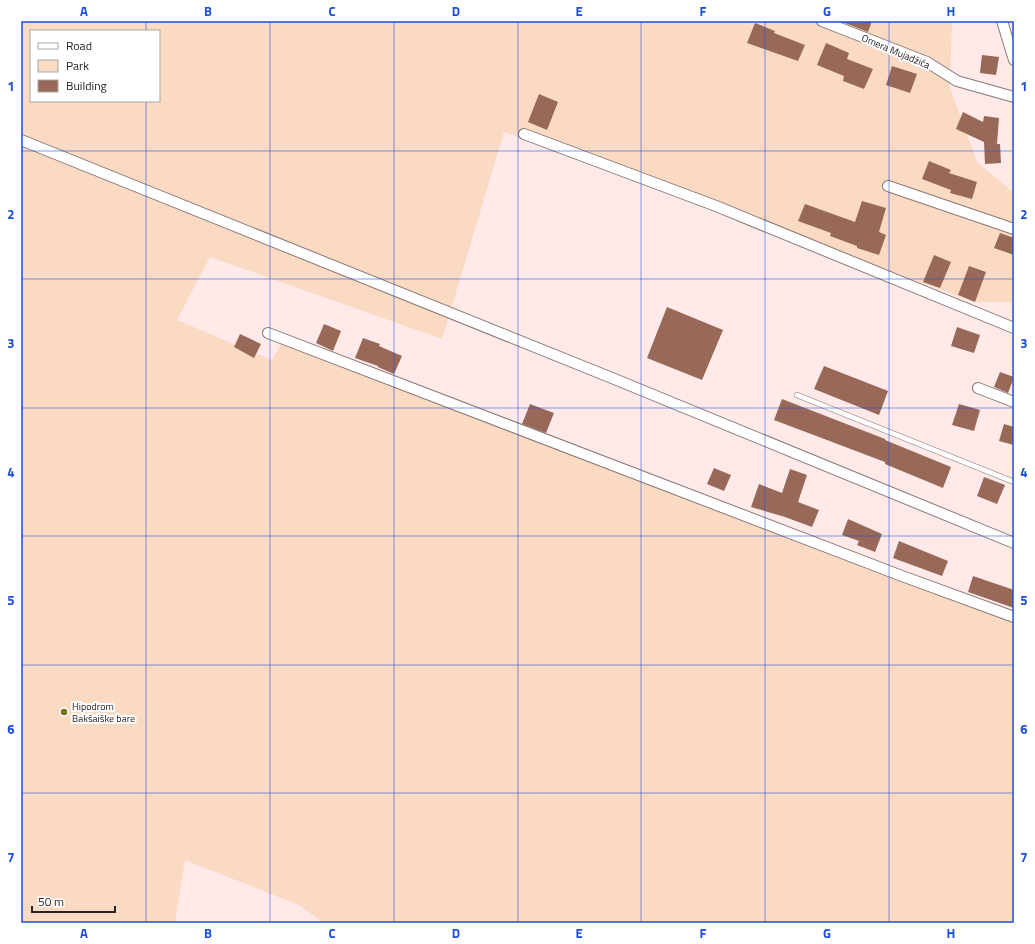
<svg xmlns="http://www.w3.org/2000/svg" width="1035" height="944" viewBox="0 0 1035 944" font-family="'Titillium Web',sans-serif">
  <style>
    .green { fill: #fadac3; fill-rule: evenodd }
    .building { fill: #986858 }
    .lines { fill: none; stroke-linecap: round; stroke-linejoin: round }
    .service-casing { stroke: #897776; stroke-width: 6 }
    .minor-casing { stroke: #897776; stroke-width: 12 }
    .service { stroke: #fff; stroke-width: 5 }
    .minor { stroke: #fff; stroke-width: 10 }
    .grid { fill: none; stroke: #1d4ed8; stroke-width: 1; stroke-opacity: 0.55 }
    .poi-dot { fill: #71751d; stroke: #fff; stroke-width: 1.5 }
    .labels { text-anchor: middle; stroke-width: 4; stroke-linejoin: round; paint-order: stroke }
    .street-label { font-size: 10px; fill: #292221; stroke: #fff }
    .poi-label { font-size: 10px; fill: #292221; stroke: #fff; text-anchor: start }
    .neatline { fill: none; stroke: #1d4ed8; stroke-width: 1.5 }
    .grid-label { font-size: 13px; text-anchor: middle; font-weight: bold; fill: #1d4ed8 }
  </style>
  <rect width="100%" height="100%" fill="#ffeae9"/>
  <path class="green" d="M21 21H952L950 88 977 162 1014 193V302H975L504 132 442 339 210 257 177 320 272 360 286 336 1014 618V923H324L299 905 185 860 175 923H21ZM31 31H159V101H31Z"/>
  <path class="building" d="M840 21H872L868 32Z
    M755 23 775 31 774 33 805 45 798 61 747 43Z
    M826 43 849 53 847 59 873 69 864 89 843 81 844 76 817 65Z
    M982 55 999 57 996 75 980 73Z
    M892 66 917 74 910 93 886 85Z
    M539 94 558 102 547 130 528 122Z
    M963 112 983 122 984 116 999 118 997 144H1000L1001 163 985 164 984 142 956 129Z
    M929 161 951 170 949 173 977 182 972 199 950 193 951 190 922 179Z
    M862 201 886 208 879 232 886 235 879 255 857 248V246L830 236 831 233 798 221 805 204 855 222Z
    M1000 233 1014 238V255L994 248Z
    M934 255 951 262 940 288 923 282Z
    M969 266 986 272 975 302 958 295Z
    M667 307 723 330 702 380 647 358Z
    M324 324 341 331 333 351 316 343Z
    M957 327 980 335 974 353 951 346Z
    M240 334 261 344 254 358 234 347Z
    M363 338 380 344 379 346 402 356 394 374 378 367V366L355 358Z
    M824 366 888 391 879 415 814 389Z
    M1000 372 1014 377 1008 393 994 387Z
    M782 399 885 439V440L951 467 943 488 885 464V462L774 420Z
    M530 404 554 413 546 433 522 424Z
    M959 404 980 410 974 431 952 425Z
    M1004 424 1014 427V445L999 441Z
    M714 468 731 475 724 491 707 484Z
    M790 469 807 475 798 502 819 510 812 527 785 517 751 507 759 484 782 493Z
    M984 477 1005 485 997 504 977 496Z
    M848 519 882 534 875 552 857 545 859 541 842 535Z
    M899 541 948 561 942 576 893 558Z
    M973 576 1014 590V608L968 592Z"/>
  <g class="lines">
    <defs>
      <path id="service" d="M797 395 1014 482"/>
      <path id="minor" d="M822 21 927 62 957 81 1014 97
        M1002 21 1014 60
        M524 134 716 206 1014 328
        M21 140 612 378 1014 543
        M888 186 1014 229
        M268 333 902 576 1014 617
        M978 388 1014 402"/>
    </defs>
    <use href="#service" class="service-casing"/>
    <use href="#minor" class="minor-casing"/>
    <use href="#service" class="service"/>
    <use href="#minor" class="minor"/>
  </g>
  <path class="grid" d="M146 21V31M270 21V923M394 21V923M518 21V923M641 21V923M765 21V923M889 21V923M146 101V923M21 151H1014M21 279H1014M21 408H1014M21 536H1014M21 665H1014M21 793H1014"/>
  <circle class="poi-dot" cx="64" cy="712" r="4"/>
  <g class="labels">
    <g class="street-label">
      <text transform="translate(896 51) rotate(23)" y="4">Omera Mujadžića</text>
    </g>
    <g class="poi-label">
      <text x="72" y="710">Hipodrom<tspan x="72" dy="12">Bakšaiške bare</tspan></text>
    </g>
  </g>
  <rect width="1035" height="944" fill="none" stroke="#ffffff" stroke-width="44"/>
  <rect x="30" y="30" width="130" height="72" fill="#ffffff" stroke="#a9a7a6"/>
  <rect x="38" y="43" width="20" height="6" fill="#ffffff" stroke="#a9a7a6"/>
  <text x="66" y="50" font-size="12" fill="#292221">Road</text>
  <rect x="38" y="60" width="20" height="12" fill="#fadac3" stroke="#a9a7a6"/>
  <text x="66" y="70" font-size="12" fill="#292221">Park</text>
  <rect x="38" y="80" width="20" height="12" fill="#986858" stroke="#a9a7a6"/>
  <text x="66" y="90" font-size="12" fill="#292221">Building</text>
  <path d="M32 906v6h83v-6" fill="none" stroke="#292221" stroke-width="2"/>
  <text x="38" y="906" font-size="12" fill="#292221" stroke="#ffffff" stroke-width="3" paint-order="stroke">50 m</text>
  <rect x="22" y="22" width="991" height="900" class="neatline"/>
  <g class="grid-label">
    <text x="84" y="16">A</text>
    <text x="208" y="16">B</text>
    <text x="332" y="16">C</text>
    <text x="456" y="16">D</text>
    <text x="579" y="16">E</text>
    <text x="703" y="16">F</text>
    <text x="827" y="16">G</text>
    <text x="951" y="16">H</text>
    <text x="11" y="91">1</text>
    <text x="1024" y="91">1</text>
    <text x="11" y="219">2</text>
    <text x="1024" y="219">2</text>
    <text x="11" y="348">3</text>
    <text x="1024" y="348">3</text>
    <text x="11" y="477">4</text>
    <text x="1024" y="477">4</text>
    <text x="11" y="605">5</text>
    <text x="1024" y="605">5</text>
    <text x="11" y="734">6</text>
    <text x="1024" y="734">6</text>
    <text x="11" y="862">7</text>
    <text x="1024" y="862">7</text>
    <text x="84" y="938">A</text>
    <text x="208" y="938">B</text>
    <text x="332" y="938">C</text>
    <text x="456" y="938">D</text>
    <text x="579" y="938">E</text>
    <text x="703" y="938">F</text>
    <text x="827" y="938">G</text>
    <text x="951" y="938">H</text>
  </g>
</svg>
